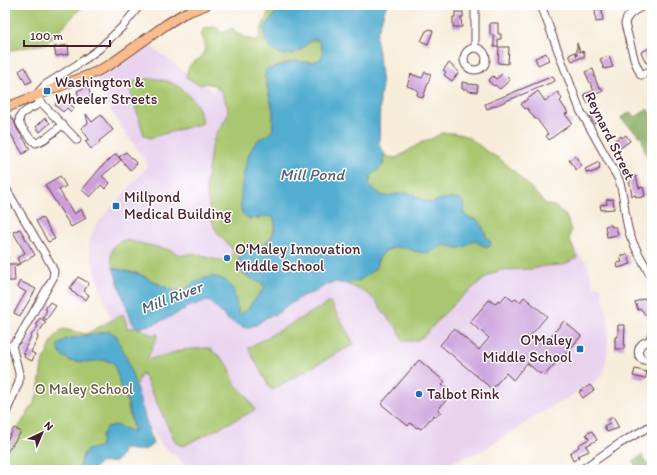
<svg xmlns="http://www.w3.org/2000/svg" width="657" height="475" viewBox="0 0 657 475" font-family="Itim,sans-serif">
  <style>
    .built { fill: #e8d2ee }
    .green { fill: #a9c76f; stroke: #7a734d }
    .forest { fill: #86ac62; stroke: #686646 }
    .water { fill: #52add0; stroke: #4e667e }
    .building { fill: #ca9fdb }
    .lines { fill: none; stroke-linecap: round; stroke-linejoin: round }
    .minor-casing { stroke: #643e45; stroke-width: 9 }
    .major-casing { stroke: #643e45; stroke-width: 11 }
    .minor { stroke: #fff; stroke-width: 7 }
    .major { stroke: #fabc8b; stroke-width: 9 }
    .poi-dot { fill: #1f6fb2; stroke: #fff; stroke-width: 1.5 }
    .labels { text-anchor: middle; stroke-width: 3; stroke-linejoin: round; paint-order: stroke }
    .poi-label { font-size: 15px; fill: #4a1f2b; stroke: #fff; text-anchor: start }
    .street-label { font-size: 15px; fill: #4a1f2b; stroke: #fff }
    .park-label { font-size: 15px; fill: #6b5a43; stroke: #fff }
    .water-label { font-size: 16px; font-style: italic; fill: #4e5f75; stroke: #fff }
  </style>
  <rect width="100%" height="100%" fill="#fff"/>
  <filter id="ink" filterUnits="userSpaceOnUse"><feTurbulence type="fractalNoise" baseFrequency=".025" numOctaves="2"/><feDisplacementMap in="SourceGraphic" scale="8" xChannelSelector="R" yChannelSelector="G"/><feConvolveMatrix kernelMatrix="1 2 1 2 8 2 1 2 1" color-interpolation-filters="sRGB"/></filter>
  <filter id="wash" filterUnits="userSpaceOnUse"><feTurbulence type="fractalNoise" baseFrequency=".012" numOctaves="4" result="noise"/><feDisplacementMap in="SourceGraphic" scale="16" xChannelSelector="R" yChannelSelector="G"/><feGaussianBlur stdDeviation="0.9" result="paint"/><feColorMatrix in="noise" values="0 0 0 0 0 0 0 0 0 0 0 0 0 0 0 0 0 1.4 0 .05"/><feComposite in="paint" operator="in"/></filter>
  <g filter="url(#wash)">
    <rect width="100%" height="100%" fill="#f7ecda"/>
    <path class="built" d="M149 45 213 92 239 59 310 174 567 236 582 259 587 263 594 286H601L608 321V350L603 375 594 383 546 410 483 450 432 470H191L162 445 150 428 101 290 90 254 89 245 91 236 95 226 143 172 147 165 146 162 127 135 92 81 115 71Z"/>
    <path class="green" d="M5 5H84L46 44 5 51Z
      M271 5H278L276 12 265 28 283 55C287 54 293 55 297 53 305 48 309 38 319 41L323 52 321 59C311 64 304 61 295 61 285 62 275 67 266 70L265 77 273 111V129L267 137 260 138 251 150 247 161 243 176 241 208 242 213 257 219 266 216 273 217C275 221 275 224 274 229 269 247 260 244 246 251L241 271 249 278 263 284 265 287 263 291 251 304C250 308 244 313 240 314L235 303 233 290 192 284 182 292 169 289 139 274 113 268C113 265 111 261 111 258 110 249 117 240 126 240L170 250 181 256C186 254 191 253 196 254 208 257 226 267 234 252 229 243 220 238 215 229L210 213 206 186 211 149 216 134 227 117 228 108 221 91 214 85 206 83 201 85 186 78C187 73 188 67 192 63 195 61 198 60 200 58 208 51 206 42 201 35L204 28 215 27 223 33 233 28 236 34H239L248 39 257 41 259 39 260 33Z
      M152 78 168 81 179 87 191 97 197 105 203 123 149 138 144 135 128 83Z
      M442 133C464 132 469 137 486 151 491 155 497 156 501 160 518 173 532 190 547 205L554 206 566 216 571 229 569 239 577 258 563 265 544 266 533 269 500 270 489 275 459 299 441 317 424 336 416 341H403L398 329 390 321 374 299 365 292 347 284 351 282 359 281 377 264 379 258 385 251 396 247 409 249H437L443 245 451 246 457 248 474 240 482 245 488 247 487 239 481 223 472 218 466 217 464 215 463 208 441 199 432 203 422 200 415 195H391L387 196 381 195 368 185 371 176 383 165 384 154H385L389 157 396 158 424 141 431 139Z
      M330 302 354 344 271 390 248 348Z
      M123 314 126 322 127 328H139L152 335 158 334 147 360 182 350 206 348 210 349 218 355 229 366 235 384 246 395 255 410 183 446 176 443 142 372 137 384 126 399 134 432 115 425 102 435 101 446C96 448 93 448 88 450 82 452 81 464 79 470H53L50 468 48 470H5V449L34 403 38 393 42 365 53 339 61 330 63 329 86 334Z"/>
    <path class="forest" d="M647 109 652 115V166L645 152 642 138 620 118 631 112 636 117Z
      M642 455 646 464 652 461V470H637L633 461Z"/>
    <path class="water" d="M278 5H389L385 9 376 37 379 55 382 87 380 97 379 145 384 153 383 165 371 176 369 185 381 195 387 196 408 192 422 200 432 203 441 199 459 198 463 202 464 215C469 219 475 217 479 222 485 228 484 237 491 242L490 246 488 247 482 245 474 240 468 244 466 246 459 248 443 245 429 253 418 252 405 248 396 247 385 251 379 258 375 269 359 281 351 282 347 284 335 282 327 284 315 292 302 296 278 313 267 317 256 325 245 328 227 319 210 302 205 301 186 308 185 310 154 324 136 328 132 322 113 268 139 274 169 289C173 289 177 293 181 292 186 292 189 286 193 283 204 276 221 273 230 285 237 293 234 306 240 314 244 313 250 308 251 304L265 287 263 284C251 279 234 272 239 257L251 249 253 246C256 246 260 247 263 245 273 242 278 225 273 217 264 215 258 219 249 219L242 213 241 208C240 190 244 157 256 142 261 136 269 137 273 129V111L265 77 266 70 295 61 311 63 321 59 323 52 319 41 315 39 311 40 303 48 291 54 283 55 272 50 265 40V28L276 12Z
      M109 331 116 335 128 361 153 443C147 453 134 450 125 449L122 452V455L115 462 99 463 93 470H79C81 464 82 452 88 450 93 448 96 448 101 446L102 435 107 427 115 425 134 432 128 402 120 385 114 363 104 360 89 362 70 361 60 354 57 346 66 339Z"/>
    <g id="blocks">
      <path class="building" d="M595 9H602L603 21 596 22Z
        M455 12H463V17H461L462 27H453V17H455Z
        M490 23H498V34H501V39H498V47H494V35H490Z
        M429 29 433 31 428 44 421 41 426 31H427Z
        M577 43 580 52 583 51 585 56 572 61 569 55 575 52 577 56Z
        M68 45 69 54 56 56 54 47Z
        M499 47H509L508 64 498 63Z
        M652 47V60L646 63 641 52Z
        M546 53 549 60 538 65 535 58Z
        M609 56 613 67 604 69 600 59Z
        M449 63 459 72 452 81 444 75 446 72 443 70Z
        M25 67 32 81 26 84 19 71Z
        M593 69 595 75H594L598 86 599 85 600 88H602L603 91 592 96 594 101 587 103 584 94 594 91 585 72Z
        M425 72 431 74 423 98 417 95 418 90 407 86 411 74 422 78Z
        M503 73 510 80 500 89 495 85 494 86 488 81 493 76 496 79Z
        M553 76 555 81 487 109 485 104Z
        M462 82 468 83V84L478 85 477 92 467 91 468 89H462Z
        M88 86 91 97 88 98 87 101 81 103 77 91Z
        M538 91 545 101 558 92 562 99 560 101 568 113 565 114 572 123 549 140 546 136 548 134 536 118 535 119 527 108 525 109 521 104Z
        M63 96 74 108 71 112 67 108 63 112 55 105Z
        M598 111 602 120 594 124 590 116Z
        M9 114 14 121 17 129 30 149 23 154 5 125V117Z
        M86 114 92 122 101 115 113 130 99 141 100 143 91 149 85 141 89 139 81 128 88 123Z
        M45 118 50 123 40 132 36 127Z
        M626 135 630 141 619 149 616 145 618 143 615 140 621 136 622 138Z
        M126 152 137 164 130 170 119 157Z
        M116 154 121 160 102 176 110 183 105 189 101 185 90 197 82 190 102 166Z
        M575 156 582 166 576 170 569 160Z
        M599 162 600 166 599 167 600 169 591 173 590 172 587 173 585 169Z
        M60 176 66 186 59 190 74 214 81 209 86 218 71 227 45 185Z
        M636 176 639 188 643 187 645 196 639 198V197H636V195L632 196 629 178Z
        M613 199 614 209 601 210 600 205 607 204 606 200Z
        M42 217 55 239 48 242 36 221Z
        M611 225 612 227H616L618 235 607 237 605 226Z
        M20 229 35 255 14 267 15 281H8L7 264H20L17 258 25 253 13 232Z
        M627 254 631 264 618 268 617 263 622 262 620 257Z
        M78 277 89 283 84 291 89 295 86 300 71 291 72 289 70 288Z
        M20 281 36 289 20 316 14 313 26 292 17 287Z
        M506 295 513 301 515 299 520 302 524 297 547 316 531 335 543 345 564 321 581 336 558 363 557 361 545 375 542 372 540 374 527 363 513 380 506 373 492 389 440 345 454 329 479 350 489 338 470 322 489 300 495 304 498 300 500 302Z
        M645 298 651 314 646 316 641 309 638 310 635 302Z
        M50 302 56 306 46 320 43 318 47 310 45 309Z
        M40 318 46 322 37 335 38 338 31 352 35 354 32 361 24 357 25 354 23 353 32 334 38 326 36 324Z
        M618 325H625L624 349H615V337H618Z
        M419 360 445 382 442 385 449 391 447 393 450 395 438 410 441 412 436 417 434 415 421 429 418 427 417 428 410 423 408 426 381 404Z
        M635 369 647 372 645 379 633 376Z
        M590 385 594 390 583 398 579 392Z
        M613 417 619 428 607 432 604 426 610 423 608 420Z
        M14 428 21 432 5 455V444Z
        M592 431 597 440 586 446 589 451 578 456 579 458 573 461 570 453 579 447 578 445 589 439 586 434Z"/>
    </g>
  </g>
  <g filter="url(#ink)">
    <use href="#blocks" fill-opacity="0" stroke="#643e45" stroke-width="1"/>
    <g class="lines">
      <defs>
        <path id="minor" d="M541 5 580 110 619 180C625 197 624 215 629 232 634 249 645 263 652 279
          M644 5C637 10 626 14 625 24L635 62 641 75 652 70
          M475 48V5
          M464 59a11 11 0 1 1 22 0a11 11 0 1 1-22 0Z
          M41 103C30 110 11 113 23 129 27 134 30 139 36 143 46 140 54 132 62 125
          M77 140 35 96 45 85 78 64 99 49 123 26 140 5
          M5 187 49 261 54 271 53 278 18 339 12 345
          M649 341 652 333
          M652 343C637 336 631 365 652 360
          M5 415 19 382V373L12 345
          M581 470 619 444 652 425"/>
        <path id="major" d="M5 108 96 72 111 64 167 24 183 14 206 5"/>
      </defs>
      <use href="#minor" class="minor-casing"/>
      <use href="#major" class="major-casing"/>
      <use href="#minor" class="minor"/>
      <use href="#major" class="major"/>
    </g>
  </g>
  <g class="poi-dot">
    <rect x="43" y="87" width="8" height="8" rx="2"/>
    <rect x="112" y="202" width="8" height="8" rx="2"/>
    <circle cx="227" cy="258" r="4"/>
    <rect x="576" y="345" width="8" height="8" rx="2"/>
    <circle cx="419" cy="394" r="4"/>
  </g>
  <g class="labels">
    <g class="poi-label">
      <text x="55" y="87">Washington &amp;<tspan x="55" dy="17">Wheeler Streets</tspan></text>
      <text x="124" y="202">Millpond<tspan x="124" dy="17">Medical Building</tspan></text>
      <text x="235" y="254">O'Maley Innovation<tspan x="235" dy="17">Middle School</tspan></text>
      <text x="572" y="345" text-anchor="end">O'Maley<tspan x="572" dy="17">Middle School</tspan></text>
      <text x="427" y="399">Talbot Rink</text>
    </g>
    <g class="street-label">
      <text transform="translate(610 136) rotate(64)" y="5">Reynard Street</text>
    </g>
    <g class="park-label">
      <text x="84" y="394">O Maley School</text>
    </g>
    <g class="water-label">
      <text x="312" y="180">Mill Pond</text>
      <text transform="translate(171 297) rotate(-21)" y="6">Mill River</text>
    </g>
  </g>
  <rect width="657" height="475" fill="none" stroke="#fff" stroke-width="20"/>
  <g transform="translate(42 433) rotate(44)" stroke="#ffffff" stroke-width="3" paint-order="stroke">
  <path d="M0-3L7 15L0 10L-7 15Z" fill="#4a1f2b"/>
  <text y="-6" font-size="11" font-weight="bold" text-anchor="middle" fill="#4a1f2b">N</text>
  </g>
  <path d="M24 40v6h86v-6" fill="none" stroke="#4a1f2b" stroke-width="2"/>
  <text x="30" y="40" font-size="12" fill="#4a1f2b" stroke="#ffffff" stroke-width="3" paint-order="stroke">100 m</text>
</svg>
